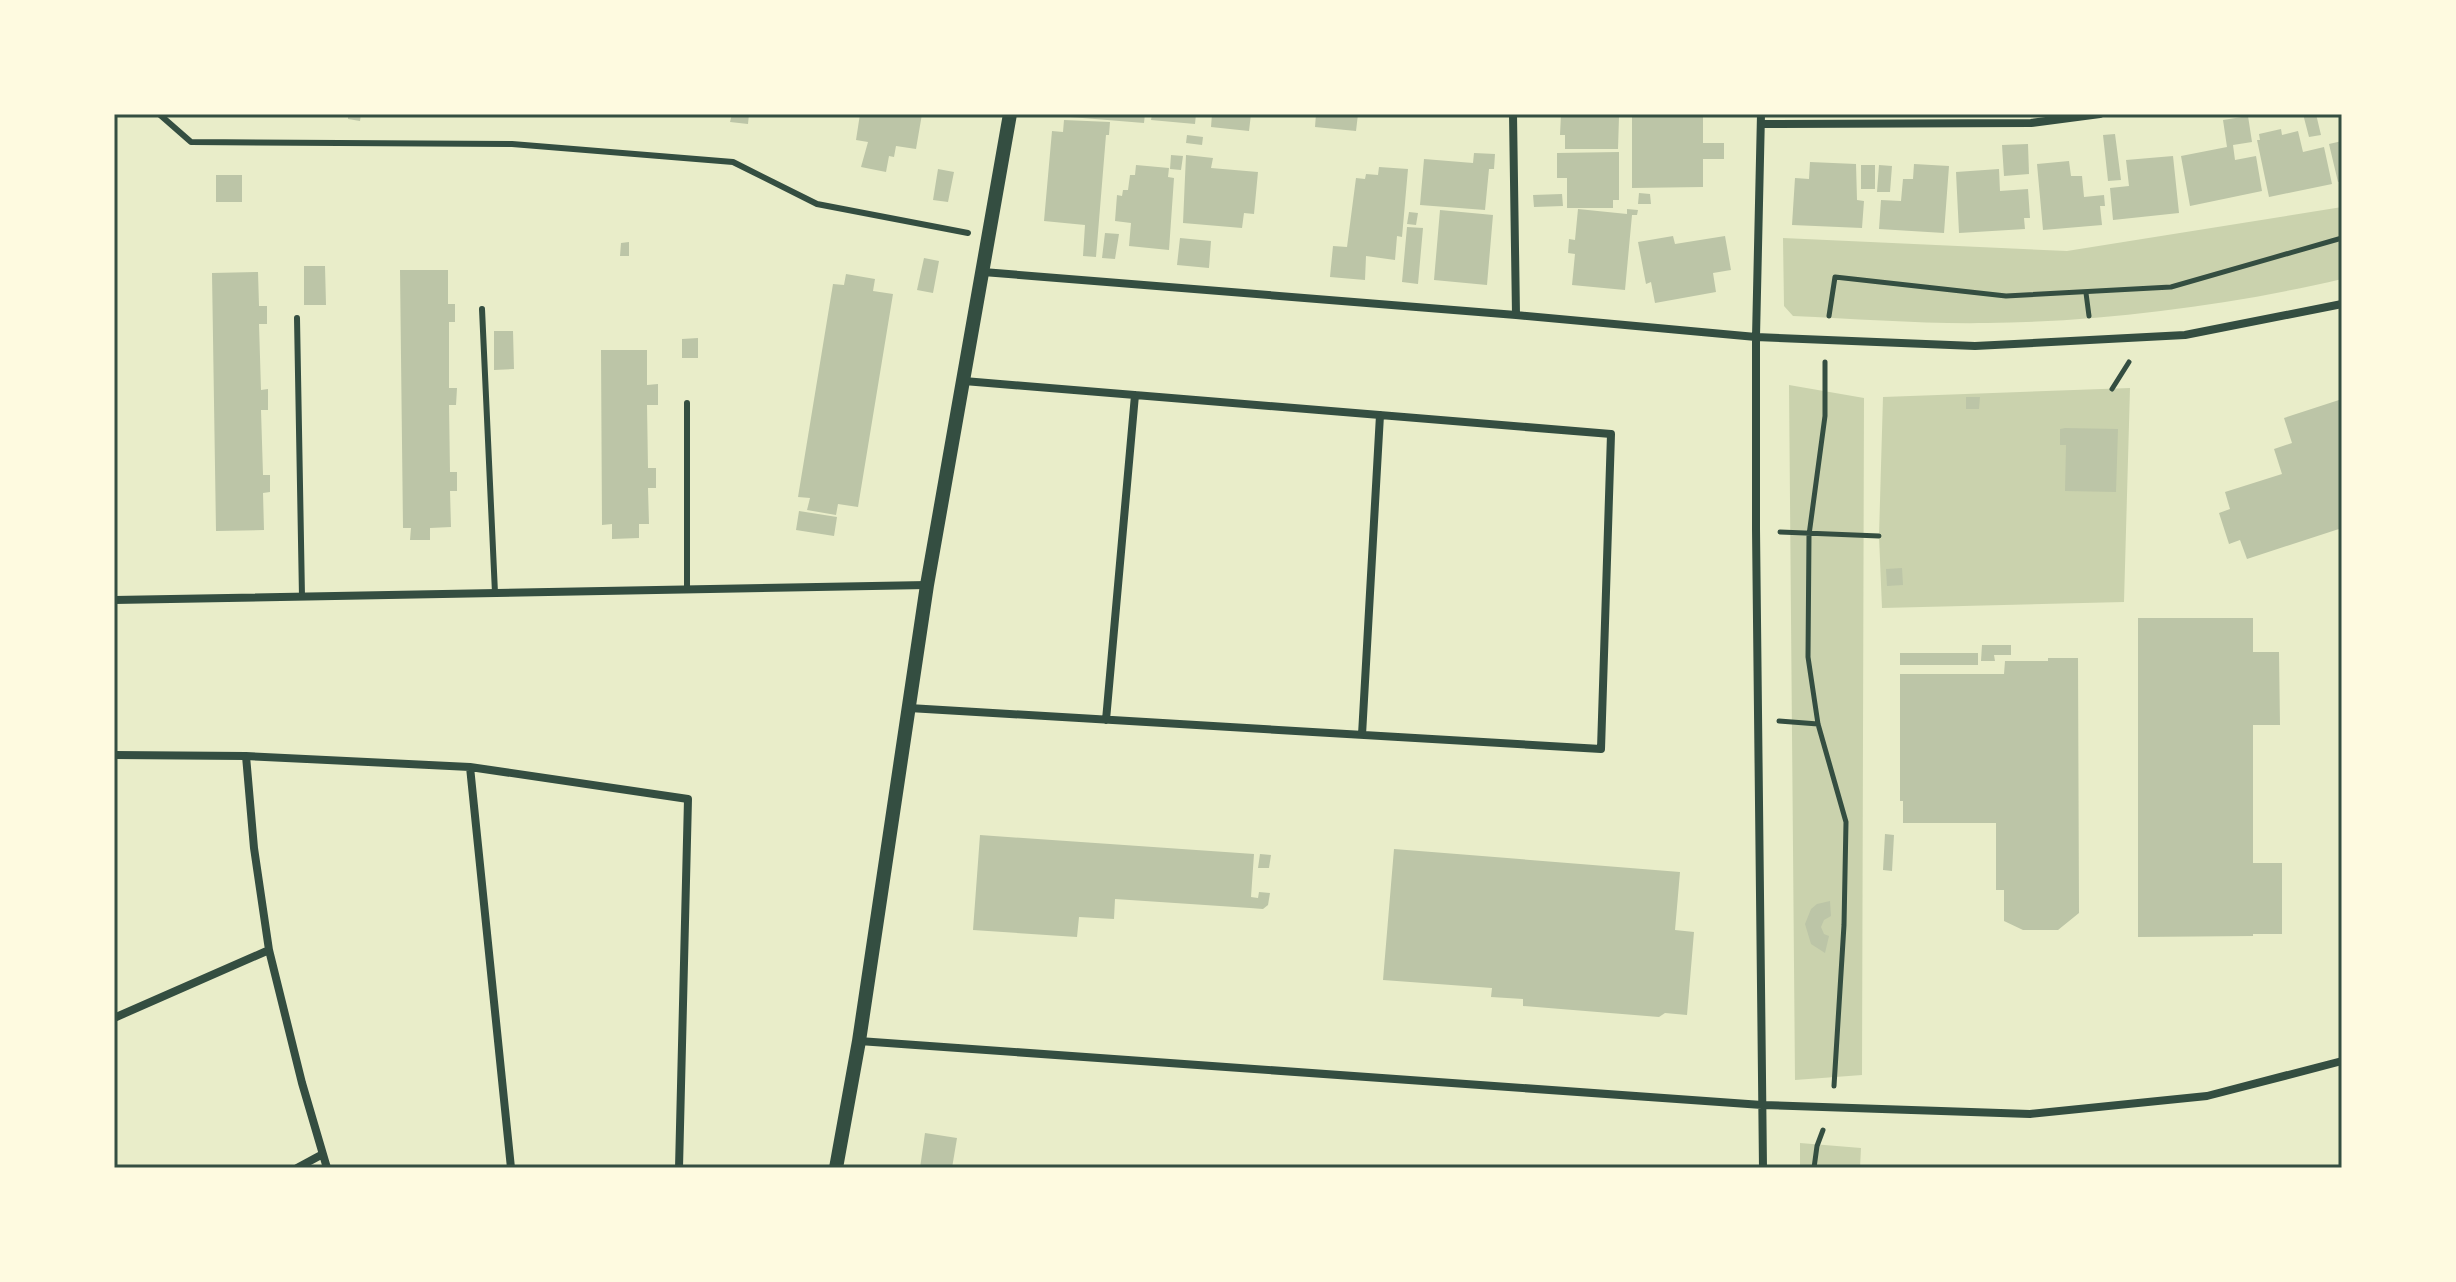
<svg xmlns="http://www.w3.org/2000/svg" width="2456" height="1282" viewBox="0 0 2456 1282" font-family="'Titillium Web',sans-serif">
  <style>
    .green { fill: #cad2ad }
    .building { fill: #bcc5a7 }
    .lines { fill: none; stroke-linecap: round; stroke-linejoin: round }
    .path { stroke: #344e41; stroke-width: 5 }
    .service { stroke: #344e41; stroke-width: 6 }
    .minor { stroke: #344e41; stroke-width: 8 }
    .tertiary { stroke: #344e41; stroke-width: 14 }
    .neatline { fill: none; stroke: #344e41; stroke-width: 3 }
  </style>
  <rect width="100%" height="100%" fill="#e9edc9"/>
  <path class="green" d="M2342 207V279C2232 305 2101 322 1987 323 1923 324 1858 319 1793 316L1784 306 1783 238 2067 251Z
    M1789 385 1864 398 1862 1075 1795 1080Z
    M2130 388 2124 602 1882 608 1879 536 1883 397Z
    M1800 1143 1861 1148 1860 1168H1800Z"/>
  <path class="building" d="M348 114H361L360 121 348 119Z
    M732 114H749L748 124 730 122Z
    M860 114H922L916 149 896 146 894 157 889 156 886 172 861 167 868 142 856 140Z
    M1058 114H1145L1144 123 1058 116Z
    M1152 114H1196L1195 124 1151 120Z
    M1212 114H1251L1249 131 1211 127Z
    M1316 114H1358L1356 131 1315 127Z
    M1561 114H1614V117H1619L1618 149H1565V135H1560Z
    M1632 114H1703V143H1724V159H1703V187L1632 188Z
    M2303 114H2316L2321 135 2309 137Z
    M2248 116 2252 142 2233 145 2235 160 2256 156 2262 191 2190 206 2181 156 2227 147 2223 120Z
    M1064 120 1110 122 1109 135H1106L1096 257 1083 256 1085 225 1044 221 1052 131 1063 132Z
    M2281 129 2282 135 2298 131 2303 152 2324 147 2332 184 2269 197 2257 140H2260L2259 134Z
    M2115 134 2121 180 2108 181 2103 135Z
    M1187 135 1203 137 1202 145 1186 143Z
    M2342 141V181L2338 182 2329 144Z
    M2028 144 2029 174 2004 176 2002 145Z
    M1619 152V200H1613V208H1567V178H1557V153Z
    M1474 153 1495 154 1494 169H1489L1485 210 1420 205 1424 159 1473 163Z
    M1171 155 1183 156 1181 170 1170 169Z
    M1186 155 1213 158 1211 168 1258 172 1254 214 1244 213 1242 228 1183 223Z
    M2173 156 2179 213 2113 220 2110 188 2129 186 2126 160Z
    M2069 161 2071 176H2082L2084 197 2104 195 2105 206H2100L2102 225 2043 230 2037 164Z
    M1810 162 1856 164 1857 200 1864 201 1862 228 1792 225 1795 178 1809 179Z
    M1914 164 1949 166 1944 233 1879 229 1881 200 1901 201 1903 179H1913Z
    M1136 165 1169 168 1168 177 1174 178 1169 250 1129 246 1131 223 1115 221 1117 195 1122 196 1123 190H1128L1130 175H1135Z
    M1861 165H1875V189H1861Z
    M1879 165 1892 166 1890 192H1877Z
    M1379 167 1408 169 1402 237 1397 236 1395 260 1366 256 1365 280 1330 277 1333 246 1347 247 1356 178 1365 179 1366 174 1378 175Z
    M938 169 954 172 948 202 933 200Z
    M1999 169 2000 191 2028 189 2030 218H2024L2025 229 1959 233 1956 172Z
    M216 175H242V202H216Z
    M1639 193 1650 194 1651 204H1638Z
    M1562 194 1563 206 1534 207 1533 195Z
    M1578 209 1627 214V209L1638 210 1637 215H1632L1625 290 1572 285 1575 254 1568 253 1569 239 1575 240Z
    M1440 210 1493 215 1487 285 1434 280Z
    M1409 212 1418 213 1416 225 1407 224Z
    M1407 227 1423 228 1418 284 1402 282Z
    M1105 233 1119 234 1115 259 1102 258Z
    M1673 236 1675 244 1725 236 1731 270 1713 273 1716 292 1655 303 1651 282 1646 284 1638 242Z
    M1180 238 1211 241 1209 268 1177 265Z
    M629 242V256H620L621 243Z
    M924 258 939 261 933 293 917 290Z
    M304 266H325L326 305H304Z
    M400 270H448V304H455V322H449V388H457L456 405H449L450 472H457V491H450L451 527 430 528V540H410L411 528H403Z
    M258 272 259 306H267V324H259L261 390 268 389V410H261L263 475H270V492L263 493 264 530 216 531 212 273Z
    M846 274 875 279 873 291 893 294 858 507 838 504 836 515 807 510 810 498 798 497 833 284 844 285Z
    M494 331H513L514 369 494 370Z
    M698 338V358H682V339Z
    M601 350H647V385L658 384V405H647L648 468H656V488H648L649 524H639V538L612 539V524L602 525Z
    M1966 397H1980L1979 409H1966Z
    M2339 400 2342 410V528L2247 559 2240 540 2229 544 2219 513 2230 509 2225 492 2282 474 2274 449 2292 443 2284 418Z
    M2065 428 2118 429 2116 492 2065 491 2066 445H2060V429Z
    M799 511 837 517 834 536 796 530Z
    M1902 568 1903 585 1887 586 1886 569Z
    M2138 618H2253V652H2279L2280 725H2253V863H2282V934H2253V936L2138 937Z
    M1982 645H2011V655H1994L1995 661H1981Z
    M1900 653H1978V665H1900Z
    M2048 658H2078L2079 913 2058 930H2023L2004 921V890H1996V823H1903V801H1900V674H2004L2005 661H2048Z
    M1885 834 1894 835 1892 871 1883 870Z
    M980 835 1254 854 1251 897 1258 898 1259 892 1270 893 1268 905 1263 909 1250 908 1115 899 1114 919 1079 917 1077 937 973 930Z
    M1394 849 1680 872 1675 930 1694 932 1687 1015 1665 1013 1659 1017 1523 1006V999L1491 997 1492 988 1383 980Z
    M1260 854 1271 855 1269 868H1258Z
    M1830 901 1831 916 1824 920 1821 927 1824 934 1829 936 1825 953 1811 944 1805 924 1811 909 1817 904Z
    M925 1133 957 1138 952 1168H920Z"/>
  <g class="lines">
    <path class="path" d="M2086 293 2089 316
      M1829 316 1835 277 2006 296 2171 287 2342 238
      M1825 362V416L1809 535 1808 657 1818 724 1846 822 1844 925 1834 1086
      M2112 389 2129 362
      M1780 532 1879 536
      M1779 721 1818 724
      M1814 1168 1817 1146 1823 1130"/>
    <path class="service" d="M159 114 191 142 512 144 733 162 817 204 968 233
      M482 309 495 593
      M297 318 302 597
      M687 590V403"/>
    <path class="minor" d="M1513 114 1516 315
      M1761 114 1756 337V529L1763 1168
      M1761 124 2031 123 2100 114
      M983 272 1516 315 1756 337 1975 346 2185 335 2342 304
      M114 600 927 585
      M909 708 1601 749 1611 434 964 381
      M1106 720 1135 395
      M1362 735 1380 415
      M114 755 246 756
      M470 767 511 1168
      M114 1018 269 950
      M859 1041 1762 1105 2030 1114 2207 1096 2342 1061
      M297 1168 321 1155
      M327 1168 302 1083 269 950 254 848 246 756 470 767 688 799 679 1168"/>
    <path class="tertiary" d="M836 1168 859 1041 927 585 1010 114"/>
  </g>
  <rect width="2456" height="1282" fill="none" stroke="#fefae0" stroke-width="232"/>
  <rect x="116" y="116" width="2224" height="1050" class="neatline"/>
</svg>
